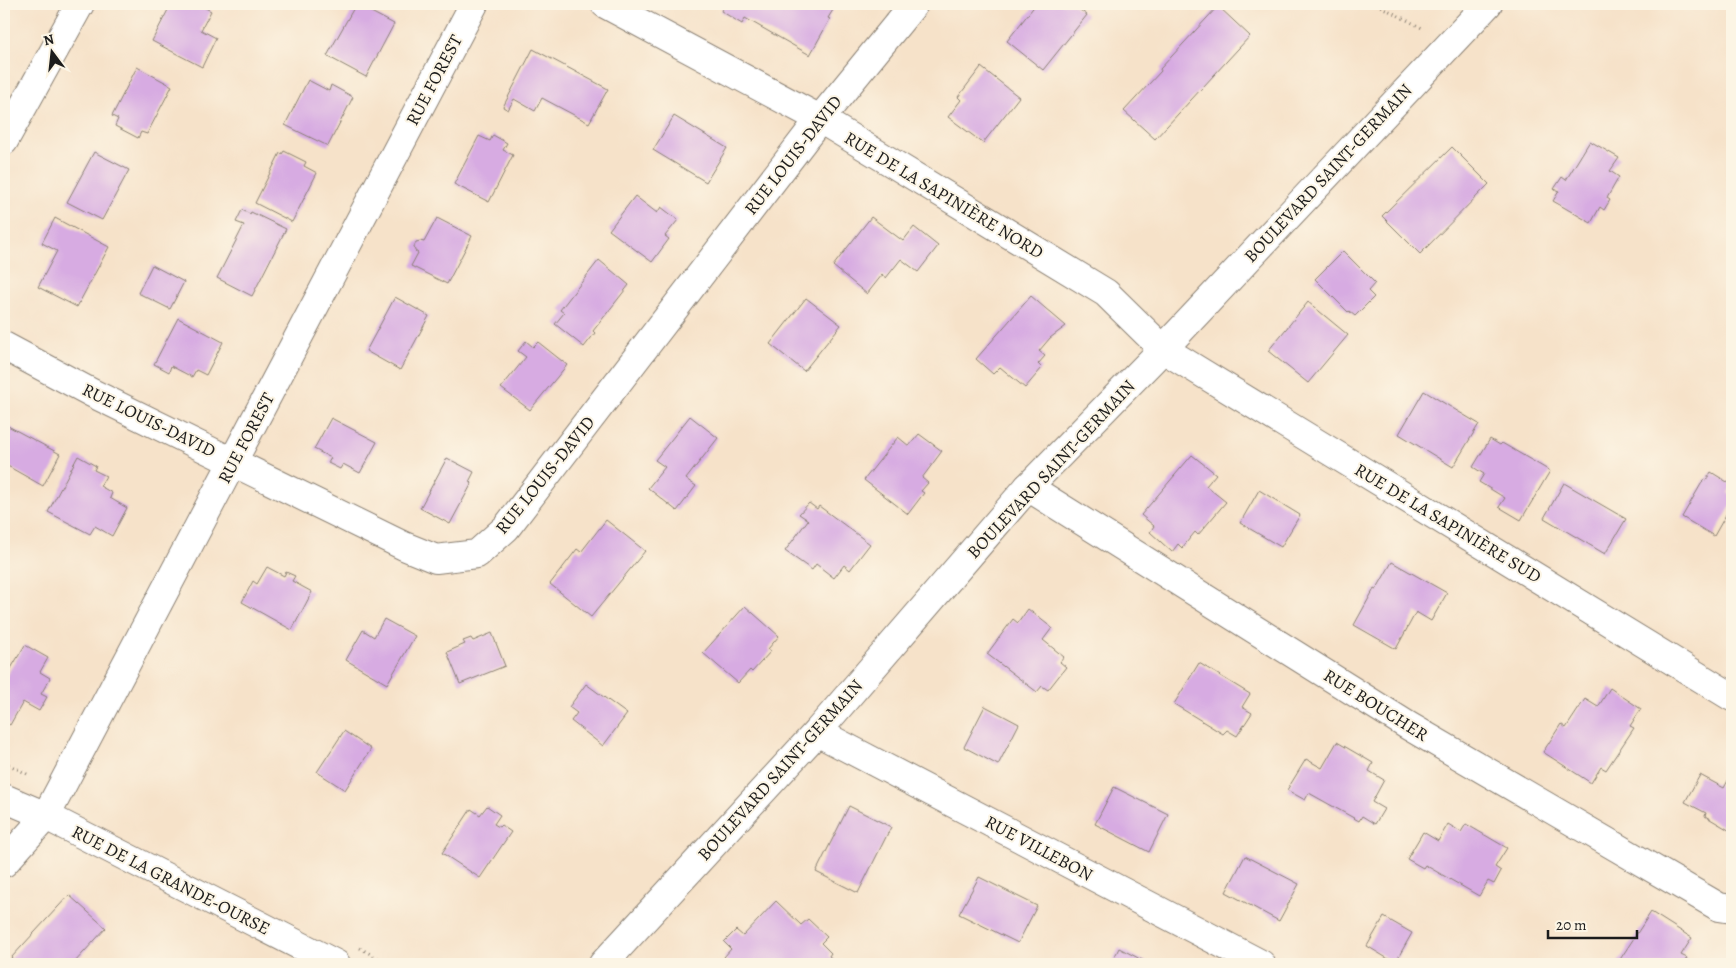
<svg xmlns="http://www.w3.org/2000/svg" width="1736" height="968" viewBox="0 0 1736 968" font-family="Alegreya,serif">
  <style>
    .building { fill: #d7abe2 }
    .lines { fill: none; stroke-linecap: round; stroke-linejoin: round }
    .street-casing { stroke: #897f72; stroke-width: 30 }
    .primary-casing { stroke: #897f72; stroke-width: 30 }
    .path { stroke: #897f72; stroke-width: 3; stroke-dasharray: 1 4; stroke-linecap: butt }
    .street { stroke: #fff; stroke-width: 28 }
    .primary { stroke: #fff; stroke-width: 28 }
    .labels { text-anchor: middle; stroke-width: 4; stroke-linejoin: round; paint-order: stroke }
    .street-label { font-size: 18px; fill: #1c1c1c; stroke: #fcf5e5 }
  </style>
  <rect width="100%" height="100%" fill="#fcf5e5"/>
  <filter id="ink" filterUnits="userSpaceOnUse"><feTurbulence type="fractalNoise" baseFrequency=".02" numOctaves="2"/><feDisplacementMap in="SourceGraphic" scale="10" xChannelSelector="R" yChannelSelector="G"/><feConvolveMatrix kernelMatrix="1 2 1 2 8 2 1 2 1" color-interpolation-filters="sRGB"/></filter>
  <filter id="wash" filterUnits="userSpaceOnUse"><feTurbulence type="fractalNoise" baseFrequency=".0096" numOctaves="4" result="noise"/><feDisplacementMap in="SourceGraphic" scale="20" xChannelSelector="R" yChannelSelector="G"/><feGaussianBlur stdDeviation="1.12" result="paint"/><feColorMatrix in="noise" values="0 0 0 0 0 0 0 0 0 0 0 0 0 0 0 0 0 1.4 0 .05"/><feComposite in="paint" operator="in"/></filter>
  <g filter="url(#wash)">
    <rect width="100%" height="100%" fill="#f6e2c9"/>
    <g id="blocks">
      <path class="building" d="M171 4H198L211 11 201 30 216 38 202 67 152 41Z
        M356 4 394 24 366 77 327 56Z
        M725 4H803L812 9 815 4H834L836 5 828 18 830 19 810 55 745 18 742 24 721 11Z
        M1036 4H1072L1087 15 1043 70 1007 41Z
        M1218 6 1250 36 1155 139 1124 111 1161 71 1160 69Z
        M533 49 608 89 589 123 542 98 535 111 514 99 508 110 503 107Z
        M137 67 172 86 147 134 141 132 138 138 115 126 118 119 112 116Z
        M981 67 1019 97 983 143 948 117 961 100 958 97Z
        M308 80 329 91 331 85 353 97 328 146 285 125Z
        M674 116 727 148 706 182 653 150Z
        M493 135 507 143 503 150 513 155 489 202 454 184 479 136 490 141Z
        M1590 141 1619 158 1610 171 1619 177 1607 198 1610 200 1604 210 1600 207 1591 223 1553 201 1559 191 1554 189 1562 177 1566 180Z
        M1452 147 1489 184 1420 254 1382 216Z
        M284 151 306 162 304 166 317 173 292 222 255 203 280 153 282 154Z
        M94 152 129 170 102 220 67 202Z
        M635 196 657 213 661 207 678 220 665 236 669 239 652 262 609 230Z
        M242 210 250 214 251 212 286 229 252 296 217 278 244 225 236 222Z
        M871 217 903 241 914 227 938 246 918 272 901 259 886 278 882 275 867 294 833 266Z
        M55 218 109 247 77 307 38 287 57 251 42 243Z
        M437 218 472 236 447 284 411 266 418 253 415 251 414 247 416 242 420 241 424 242Z
        M1343 251 1375 283 1368 291 1374 297 1355 316 1349 311 1348 312 1315 279Z
        M599 260 629 285 593 331 595 333 584 347 555 324 564 313 560 310Z
        M152 265 184 282 170 309 138 293Z
        M1031 296 1066 326 1050 338 1039 351 1045 356 1038 364 1042 368 1025 388 1000 367 993 374 976 359Z
        M395 297 429 316 400 370 366 351Z
        M806 298 841 325 804 371 770 344Z
        M1308 302 1348 335 1308 383 1268 351Z
        M178 318 223 342 206 375 196 370 192 377 171 366 169 372 154 364Z
        M526 341 533 347 538 342 567 365 530 410 501 388 526 357 518 351Z
        M1424 391 1479 424 1453 467 1399 434Z
        M690 416 718 438 686 479 696 486 677 511 648 488 665 467 655 460Z
        M331 418 377 442 360 473 343 464 340 469 328 463 331 458 314 449Z
        M8 426 60 454 43 486 4 464V433Z
        M919 434 942 451 922 478 928 483 921 491 924 493 908 514 864 480 898 437 909 446Z
        M1490 439 1500 445 1502 443 1550 471 1521 520 1499 507 1505 498 1479 482 1484 474 1473 467Z
        M1192 455 1216 474 1206 486 1226 502 1198 535 1195 532 1182 548 1178 544 1172 552 1150 532 1154 526 1141 515Z
        M78 456 96 466 94 470 106 476 100 486 112 493 110 498 127 508 112 536 95 526 90 534 48 512Z
        M447 458 474 472 469 482 472 483 450 524 420 508Z
        M1711 472 1732 485 1728 493 1732 496V504L1714 536 1682 517 1704 479 1706 480Z
        M1564 483 1626 519 1605 554 1544 518Z
        M1259 490 1300 515 1281 547 1240 523Z
        M809 503 817 509 819 506 870 544 850 570 844 565 834 578 816 564 812 570 785 551 808 520 799 514Z
        M606 520 645 551 591 617 550 584 577 549 581 552Z
        M1392 562 1447 593 1431 621 1416 612 1396 649 1354 625 1374 589 1376 590Z
        M267 567 284 576 286 572 295 576 292 581 312 592 292 630 242 602 253 581 257 584Z
        M745 606 779 636 768 649 771 651 752 672 750 670 738 683 703 653Z
        M1028 609 1052 628 1043 640 1064 657 1060 662 1066 667 1048 690 1042 686 1037 692 987 654 1013 619 1018 623Z
        M384 619 415 636 387 684 346 660 363 630 374 637Z
        M492 633 505 666 460 684 447 652 465 644 463 641 471 638 473 641Z
        M25 645 48 658 40 672 50 678 41 694 47 697 39 711 23 702 10 725 4 721V680Z
        M1199 663 1250 694 1242 707 1252 713 1237 736 1227 730 1223 734 1174 704Z
        M586 684 627 714 603 746 571 721 577 713 569 707Z
        M1610 688 1641 709 1630 726 1634 728 1606 770 1601 767 1591 783 1543 752 1561 724 1566 728 1585 699 1598 707Z
        M985 706 1019 724 998 765 964 747Z
        M344 731 371 749 345 790 317 772Z
        M1337 742 1373 763 1369 771 1384 780 1372 802 1384 809 1375 824 1362 816 1359 821 1309 793 1305 800 1287 790 1306 759 1322 768Z
        M1732 773V832L1705 816 1706 813 1685 802 1700 775 1724 788Z
        M1114 787 1168 814 1149 852 1095 824Z
        M487 806 500 815 494 824 499 827 501 825 511 832 480 878 442 853 471 809 480 815Z
        M849 806 891 827 858 893 816 872Z
        M1448 824 1461 832 1466 824 1507 848 1495 867 1501 871 1494 884 1488 881 1479 896 1425 865 1423 868 1407 859 1423 832 1438 841Z
        M1245 856 1299 884 1279 921 1226 892Z
        M979 877 1037 906 1018 943 959 914Z
        M69 895 106 928 73 964H18L11 958Z
        M776 901 801 925 808 919 827 937 821 943 831 953 829 956 836 962 833 964 726 963 727 961 724 957 731 949 724 942 736 930 743 936Z
        M1651 912 1692 938 1681 955 1687 958 1683 964H1617Z
        M1384 917 1412 933 1395 963 1367 946Z
        M1119 948 1150 964H1111Z"/>
    </g>
  </g>
  <g filter="url(#ink)">
    <use href="#blocks" fill-opacity="0" stroke="#897f72" stroke-width="1"/>
    <g class="lines">
      <defs>
        <path id="street" d="M605 4 820 119 1106 293 1163 349 1732 697
          M4 141 80 4
          M4 346 92 393 404 546 436 559 477 554 506 528 820 119 914 4
          M1028 487 1407 725 1719 907 1732 909
          M817 732 1261 964
          M4 798 46 816 336 964
          M4 863 46 816 474 4"/>
        <path id="primary" d="M603 964 817 732 1028 487 1163 349 1488 4"/>
      </defs>
      <use href="#street" class="street-casing"/>
      <use href="#primary" class="primary-casing"/>
      <path class="path" d="M1376 4 1424 29
        M4 762 29 775
        M360 948 388 964"/>
      <use href="#street" class="street"/>
      <use href="#primary" class="primary"/>
    </g>
  </g>
  <g class="labels">
    <g class="street-label">
      <text transform="translate(434 80) rotate(-62)" y="6">RUE FOREST</text>
      <text transform="translate(793 155) rotate(-52)" y="6">RUE LOUIS-DAVID</text>
      <text transform="translate(1328 173) rotate(-47)" y="6">BOULEVARD SAINT-GERMAIN</text>
      <text transform="translate(944 195) rotate(31)" y="6">RUE DE LA SAPINIÈRE NORD</text>
      <text transform="translate(149 420) rotate(26)" y="6">RUE LOUIS-DAVID</text>
      <text transform="translate(246 438) rotate(-62)" y="6">RUE FOREST</text>
      <text transform="translate(1051 469) rotate(-47)" y="6">BOULEVARD SAINT-GERMAIN</text>
      <text transform="translate(545 475) rotate(-51)" y="6">RUE LOUIS-DAVID</text>
      <text transform="translate(1448 523) rotate(31)" y="6">RUE DE LA SAPINIÈRE SUD</text>
      <text transform="translate(1376 705) rotate(32)" y="6">RUE BOUCHER</text>
      <text transform="translate(780 770) rotate(-48)" y="6">BOULEVARD SAINT-GERMAIN</text>
      <text transform="translate(1039 848) rotate(28)" y="6">RUE VILLEBON</text>
      <text transform="translate(171 880) rotate(27)" y="6">RUE DE LA GRANDE-OURSE</text>
    </g>
  </g>
  <rect width="1736" height="968" fill="none" stroke="#fcf5e5" stroke-width="20"/>
  <g transform="translate(52 52) rotate(345)" stroke="#fcf5e5" stroke-width="4" paint-order="stroke">
  <path d="M0-4L9 19L0 12L-9 19Z" fill="#1c1c1c"/>
  <text y="-8" font-size="14" font-weight="bold" text-anchor="middle" fill="#1c1c1c">N</text>
  </g>
  <path d="M1548 930v8h89v-8" fill="none" stroke="#1c1c1c" stroke-width="2.5"/>
  <text x="1556" y="930" font-size="15" fill="#1c1c1c" stroke="#fcf5e5" stroke-width="4" paint-order="stroke">20 m</text>
</svg>
